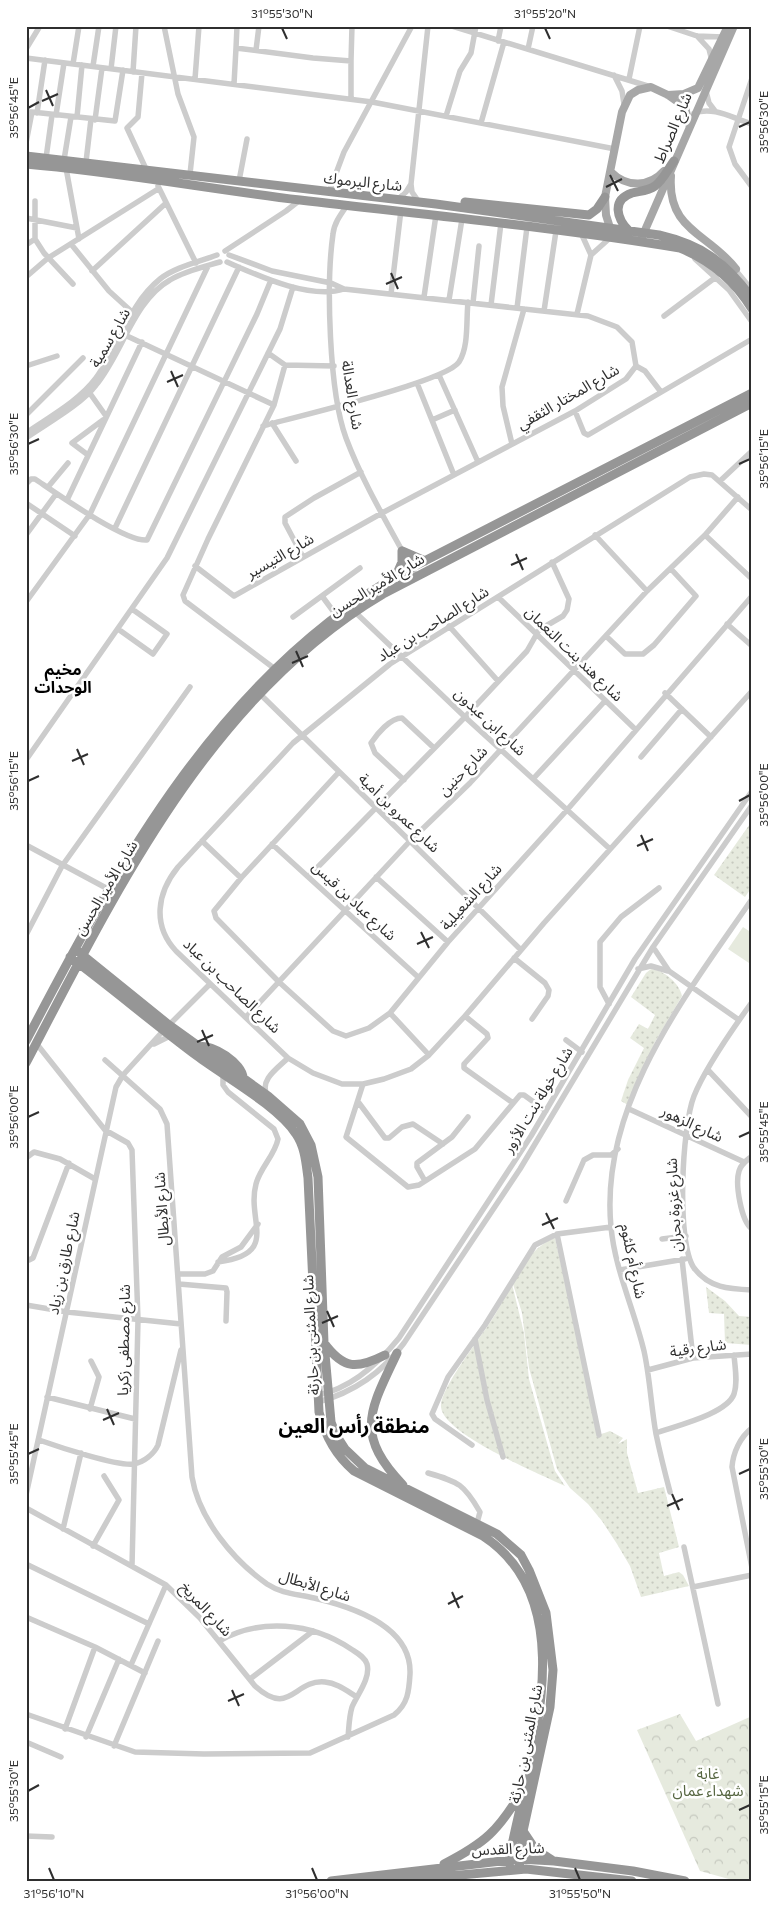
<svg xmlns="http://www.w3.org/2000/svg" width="778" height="1907" viewBox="0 0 778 1907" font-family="Commissioner,'Noto Sans Arabic',sans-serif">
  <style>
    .grass { fill: url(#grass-dots) }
    .forest { fill: url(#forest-crowns) }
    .pitch { fill: #e6eade }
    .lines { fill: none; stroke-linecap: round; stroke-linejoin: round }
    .minor { stroke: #ccc; stroke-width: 5.5 }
    .major { stroke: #a7a7a7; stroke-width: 8 }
    .highway { stroke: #969696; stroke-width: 9 }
    .ticks { fill: none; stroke: #2f2f2f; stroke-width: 2 }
    .labels { text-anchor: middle; stroke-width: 5; stroke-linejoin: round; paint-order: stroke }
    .street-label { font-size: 15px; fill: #2f2f2f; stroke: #fff }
    .park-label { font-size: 15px; fill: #566641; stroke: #fff }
    .neighbourhood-label { font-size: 16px; font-weight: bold; fill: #000; stroke: #fff }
    .district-label { font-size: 20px; font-weight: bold; fill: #000; stroke: #fff }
    .neatline { fill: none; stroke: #2f2f2f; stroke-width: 2 }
    .ticks-label { font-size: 12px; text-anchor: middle; fill: #2f2f2f }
  </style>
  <defs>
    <pattern id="grass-dots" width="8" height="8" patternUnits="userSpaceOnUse" patternTransform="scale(1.25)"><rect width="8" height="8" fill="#e6eade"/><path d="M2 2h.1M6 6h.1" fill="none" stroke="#c6c9bf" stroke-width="1.8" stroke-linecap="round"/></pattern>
    <pattern id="forest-crowns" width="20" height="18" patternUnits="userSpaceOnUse" patternTransform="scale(1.25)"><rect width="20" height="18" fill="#e6eade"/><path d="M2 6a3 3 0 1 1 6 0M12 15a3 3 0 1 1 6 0" fill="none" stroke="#c6c9bf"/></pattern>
  </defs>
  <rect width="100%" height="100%" fill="#fff"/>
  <path class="grass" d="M752 821V887L745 897 714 875Z
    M651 969C664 970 680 984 682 996L655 1042 628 1105 621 1101 628 1080 644 1048 630 1038 639 1024 648 1029 655 1015 631 997 646 973Z
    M555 1238 599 1435 610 1431 623 1438 618 1444 627 1439V1453L638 1493 664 1487 679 1547 659 1553 664 1576 679 1572 683 1575 689 1586 641 1597 630 1566 617 1544 602 1521 588 1504 570 1488 557 1469 529 1368 522 1313 512 1281C525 1263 534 1246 555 1238Z
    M512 1284 524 1333 529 1379 555 1471 565 1486C540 1474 443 1434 441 1407 439 1390 481 1337 491 1321 499 1309 505 1296 512 1284Z
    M706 1287 725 1301 739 1316 752 1317V1345L725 1343 724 1314 709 1313Z"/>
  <path class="forest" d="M680 1714 696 1741 752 1716V1881H736L700 1871 637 1730Z"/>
  <path class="pitch" d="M743 927 752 933V965L728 949Z"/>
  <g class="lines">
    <path class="minor" d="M164 26 178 94 194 137 190 174
      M452 26 651 87
      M667 26 697 36 723 37
      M697 36 709 49 712 61
      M498 41 501 26
      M236 48 237 26
      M26 49 40 26
      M528 49 533 26
      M256 50 259 26
      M26 58 372 102 615 149
      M351 61 352 26
      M73 64 79 26
      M93 66 99 26
      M111 69 116 26
      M133 72 136 26
      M142 73 138 117 127 128 146 169
      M614 75 622 91 624 104
      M752 78 729 147 735 164 752 187
      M195 79 199 26
      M629 79 640 26
      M234 84 236 48 313 58 351 61V99
      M706 91 709 103 715 111
      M26 112H32L26 143
      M32 112 115 121 123 70
      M37 113 45 60
      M694 113C714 106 732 118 752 124
      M56 115 64 63
      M446 116 460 71 471 53 476 26
      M77 117 82 65
      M95 120 102 68
      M481 123 504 42
      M46 158 52 115
      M64 160 71 117
      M86 162 91 119
      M66 168 79 239
      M239 181 247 139
      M158 186 196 263
      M329 192 344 152 412 26
      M397 200 406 192 411 184
      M419 202 412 192 411 184 428 26
      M348 204C341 214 334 223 333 234 326 283 329 392 346 438 364 486 392 531 416 576
      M26 218 77 228
      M581 233 591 255
      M35 239 44 253 73 284
      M71 244 109 291 132 312
      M26 245 35 239V201
      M225 251 286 211 300 200
      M695 259 729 290 752 322
      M227 262C259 276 310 300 344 289
      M733 267 752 290
      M92 271 165 204
      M26 277 48 258 158 189
      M391 294 401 210
      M424 297 436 215
      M449 300 462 219
      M473 303 479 246
      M491 305 501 223
      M517 308 527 227
      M544 311 556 231
      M577 314 591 255 611 237
      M664 316 716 277
      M127 336 274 405
      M268 353 285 365 334 366
      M26 366 57 356
      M636 366 645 371 661 392
      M439 375 478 462
      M417 383 454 475
      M89 392 106 416
      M575 411 584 433 588 435 752 339
      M26 415 83 358
      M432 420 455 410
      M272 423 296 461
      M263 426C294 417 446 382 459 362 469 347 466 320 468 302
      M26 433C49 417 79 401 96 378 119 346 129 304 160 279 175 267 199 262 217 255
      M26 438C46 424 82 404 96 385 122 354 134 300 170 280 185 271 203 267 220 262
      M512 444 503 406 502 387 524 309
      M88 455 72 443 103 420
      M720 481 752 451
      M26 484 31 479H35C56 493 125 542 147 540L257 314 271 280
      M48 487 68 463
      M67 500 142 342
      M26 503 75 536
      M752 510 712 475 704 474 690 477 390 664 293 743 178 867C157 893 152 925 176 951L288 1058 313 1073 342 1084H363L384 1079 411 1069 429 1055 465 1016 544 923 752 691
      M115 528 239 267
      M26 535 56 494
      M595 535 647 591
      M705 535 752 579
      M303 557 285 523V517L314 498 361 472
      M195 566 234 596 382 513 575 411 626 379 636 366 632 342 617 327 588 316 344 289 331 283 272 271 229 255
      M322 596 336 615
      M498 597 635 729
      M26 602 90 514 208 266
      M355 612 465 717 610 849
      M293 617 360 568
      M727 624 752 646
      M449 626 498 681
      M118 629 153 654 167 634 132 609
      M607 637 625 654H643L654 645 696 596 671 569
      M275 669 185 601 183 595 208 539 274 405 285 365
      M665 693 711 737
      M260 694 521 950
      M641 757 682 709
      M26 760 167 558 280 329 293 287
      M339 772 241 878 214 911 216 918 279 982 333 1031 346 1036 369 1028 390 1013 448 942 567 810 752 596
      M533 779 605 701
      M404 780 375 753 371 743C377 734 390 718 402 718L434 748
      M202 841 241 878
      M272 844 418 977
      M26 845 108 889
      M309 876 465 717 527 651 539 630 563 616 567 610 569 599 552 562
      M376 877 448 942
      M26 935 62 866 190 687
      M653 947 669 971 739 1020
      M514 958 545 983 549 990 548 996 532 1019
      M638 969 651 966 668 971
      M752 1002C734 1027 705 1068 694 1096 682 1126 676 1242 694 1268 709 1288 729 1289 752 1290
      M609 1004 600 987V942L621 917 659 888
      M390 1013 429 1055
      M465 1016 487 1034 488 1038 464 1064V1068L513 1103
      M246 1017 410 841 470 783 647 591 705 535 738 497
      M566 1040 582 1052
      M36 1043 105 1130 128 1143 132 1150 138 1320 132 1566
      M154 1044 170 1036
      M708 1070 752 1117
      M363 1084 346 1137 408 1187 419 1185 475 1149 520 1095H524L546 1111
      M267 1095C259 1080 278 1068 288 1058
      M359 1103 385 1138H389L402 1127 413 1124 443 1144
      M629 1109 744 1162
      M752 1156C746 1161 741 1164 739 1171 735 1184 741 1221 752 1229
      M26 1158 34 1152 60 1159 95 1179
      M425 1181 417 1167V1163L452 1137 468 1117
      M566 1201 584 1160 593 1155H611L618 1149
      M557 1234 599 1435
      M662 1239 686 1236
      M26 1258 29 1260 33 1258 69 1163
      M682 1259 693 1358
      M218 1262C281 1254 246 1221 256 1184 260 1168 275 1155 278 1139L274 1129 228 1092 223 1085V1075
      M620 1270 685 1259
      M179 1274H205L213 1271 222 1257 241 1247 258 1224
      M179 1284 226 1288 227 1292 226 1321
      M26 1305 67 1312 181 1324
      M475 1339 487 1400 503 1457
      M648 1370 693 1358 752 1354
      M318 1395C352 1388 378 1364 399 1338L531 1136 635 959 752 791
      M47 1397 135 1419
      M318 1402C355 1392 382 1373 404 1343L520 1169 653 947 752 805
      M90 1409 99 1377 91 1361
      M752 1428C740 1437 733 1453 732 1467L752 1568
      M656 1433C675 1426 727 1414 734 1394 738 1382 735 1368 734 1355
      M39 1440C56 1446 119 1467 134 1464 144 1462 154 1454 158 1445L181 1350
      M472 1445 435 1419 432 1414 448 1377 485 1325 535 1245 557 1234 611 1227
      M428 1473C459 1482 464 1484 480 1512L477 1523
      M670 1492C665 1473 660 1453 656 1434 651 1406 650 1378 644 1351 634 1309 615 1270 611 1227 599 1104 687 994 752 899
      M26 1495 116 1087 123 1075 163 1031 210 984
      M26 1508 166 1585 200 1618 255 1686C290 1718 294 1679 325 1682 337 1683 347 1691 357 1697
      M63 1529 81 1453
      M93 1546 119 1500 104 1476
      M684 1547 718 1704
      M26 1564 149 1624
      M693 1587 752 1575
      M26 1617 95 1647 145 1673
      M219 1641C260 1618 311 1622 351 1649 357 1653 365 1657 367 1664 371 1678 357 1695 352 1707 349 1717 349 1727 348 1737
      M131 1665 166 1585
      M250 1679 313 1631
      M26 1714 135 1752 204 1754 310 1753 394 1715C408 1704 409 1691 410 1674 412 1626 353 1607 314 1598 298 1594 282 1594 267 1584 233 1560 199 1519 192 1477L167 1124 160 1109 105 1060
      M65 1729 95 1647
      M86 1737 119 1659
      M26 1742 61 1757
      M114 1746 158 1641
      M26 1836 52 1837"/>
    <path class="major" d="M668 95 684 94 698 88 728 26
      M611 172C627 188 650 187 664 171
      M671 176C667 231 709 233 736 269
      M611 231 606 215 605 197 622 112 630 95 638 90 651 87 668 95 685 107 689 124
      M642 237 734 26"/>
    <path class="highway" d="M26 156 436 204 659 235C702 245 725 262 751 297
      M26 164C118 172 209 189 300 200 427 215 554 227 680 248 709 260 735 281 752 309
      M465 202 589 215 597 209 605 197
      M629 231C617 219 611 200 632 193 640 191 648 191 655 186 663 180 668 169 674 161
      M402 551 425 561
      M396 576 402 562V551
      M75 949 169 1025 268 1096 300 1124 311 1145 318 1177 324 1343 331 1422 336 1435 345 1449 365 1468 497 1534 521 1555 529 1570 546 1613 553 1670 550 1707 523 1831 519 1869
      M70 957C113 989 154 1024 197 1056 225 1077 278 1106 296 1134 305 1147 306 1163 308 1178L319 1412C325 1436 335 1455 354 1471L483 1536C587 1604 527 1762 509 1860L511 1869
      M26 1041C120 861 223 672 407 570L752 393
      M199 1047C212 1043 243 1064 243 1078
      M26 1063C116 891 210 696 383 594L752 403
      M324 1343C344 1370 357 1369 385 1355
      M397 1353C371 1409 353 1433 403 1485
      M523 1831 535 1849 552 1860
      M444 1864C485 1843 498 1831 522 1791
      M331 1881 519 1859 554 1861 633 1871 685 1881
      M394 1881 526 1869 632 1881"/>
  </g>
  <path class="ticks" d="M282 28 287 39M545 28 550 39M46 90 53 106M42 101 58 94M28 108 39 102M739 127 750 122M610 175 618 191M606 187 622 179M391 273 398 289M386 284 402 277M171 371 178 387M167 382 183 375M28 444 39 439M739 464 750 459M516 554 523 570M511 565 527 558M296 651 303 667M292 663 308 656M77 749 84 765M72 761 88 754M28 781 39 776M739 801 750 795M641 835 648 851M637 846 653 839M421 932 429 948M417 944 433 937M202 1030 209 1046M197 1042 213 1035M28 1117 39 1112M739 1137 750 1132M546 1213 554 1229M542 1225 558 1218M327 1311 334 1327M322 1323 338 1316M107 1409 114 1425M103 1420 119 1413M28 1454 39 1449M739 1474 750 1469M672 1494 679 1510M667 1506 683 1499M452 1592 459 1608M448 1604 463 1596M232 1690 239 1706M228 1701 244 1694M28 1791 39 1785M739 1810 750 1805M49 1868 54 1880M312 1868 317 1880M575 1868 580 1880"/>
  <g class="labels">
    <g class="street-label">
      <text transform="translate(673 128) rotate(-67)" y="5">شارع الصراط</text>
      <text transform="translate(363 182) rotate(6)" y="5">شارع اليرموك</text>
      <text transform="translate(110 338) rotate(-60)" y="5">شارع سمية</text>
      <text transform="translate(352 395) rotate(81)" y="5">شارع العدالة</text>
      <text transform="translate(568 397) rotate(-30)" y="5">شارع المختار الثقفي</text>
      <text transform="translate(280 556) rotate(-30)" y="5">شارع التيسير</text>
      <text transform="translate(377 585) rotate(-31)" y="5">شارع الأمير الحسن</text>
      <text transform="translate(433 624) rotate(-32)" y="5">شارع الصاحب بن عباد</text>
      <text transform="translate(574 654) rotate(44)" y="5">شارع هند بنت النعمان</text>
      <text transform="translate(490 722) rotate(43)" y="5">شارع ابن عبدون</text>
      <text transform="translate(463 771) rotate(-46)" y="5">شارع حنين</text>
      <text transform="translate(399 813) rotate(44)" y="5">شارع عمرو بن أمية</text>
      <text transform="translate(106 888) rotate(-59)" y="5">شارع الأمير الحسن</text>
      <text transform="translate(471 897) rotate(-48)" y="5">شارع الشعيلية</text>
      <text transform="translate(354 901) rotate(43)" y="5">شارع عباد بن قيس</text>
      <text transform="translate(232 986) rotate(44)" y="5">شارع الصاحب بن عباد</text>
      <text transform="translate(538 1100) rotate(-59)" y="5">شارع خولة بنت الأزور</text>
      <text transform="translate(692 1124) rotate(25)" y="5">شارع الزهور</text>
      <text transform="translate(674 1205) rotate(-93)" y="5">شارع غزوة بحران</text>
      <text transform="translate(162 1209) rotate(-94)" y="5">شارع الأبطال</text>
      <text transform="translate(633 1261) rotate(78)" y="5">شارع أم كلثوم</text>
      <text transform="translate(64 1263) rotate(-78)" y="5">شارع طارق بن زياد</text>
      <text transform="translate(311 1335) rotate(-93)" y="5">شارع المثنى بن حارثة</text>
      <text transform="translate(124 1340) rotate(-89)" y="5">شارع مصطفى زكريا</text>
      <text transform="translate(698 1348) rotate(-8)" y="5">شارع رقية</text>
      <text transform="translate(315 1586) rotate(17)" y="5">شارع الأبطال</text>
      <text transform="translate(206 1609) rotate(47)" y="5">شارع المريخ</text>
      <text transform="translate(526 1744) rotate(-79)" y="5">شارع المثنى بن حارثة</text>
      <text transform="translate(508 1849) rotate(-2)" y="5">شارع القدس</text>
    </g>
    <g class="park-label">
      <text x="708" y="1779">غابة<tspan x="708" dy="17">شهداء عمان</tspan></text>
    </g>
    <g class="neighbourhood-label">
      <text x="63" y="675">مخيم<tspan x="63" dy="18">الوحدات</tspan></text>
    </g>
    <g class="district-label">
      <text x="354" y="1433">منطقة رأس العين</text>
    </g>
  </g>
  <rect width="778" height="1907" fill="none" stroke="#ffffff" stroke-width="55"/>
  <rect x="28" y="28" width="722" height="1852" class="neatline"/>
  <g class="ticks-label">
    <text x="282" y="18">31°55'30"N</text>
    <text x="545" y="18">31°55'20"N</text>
    <text transform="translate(14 108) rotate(-90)" y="4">35°56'45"E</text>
    <text transform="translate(764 122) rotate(-90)" y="4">35°56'30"E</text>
    <text transform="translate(14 444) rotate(-90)" y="4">35°56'30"E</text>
    <text transform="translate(764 459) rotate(-90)" y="4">35°56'15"E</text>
    <text transform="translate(14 781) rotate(-90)" y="4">35°56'15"E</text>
    <text transform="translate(764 795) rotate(-90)" y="4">35°56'00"E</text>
    <text transform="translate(14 1117) rotate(-90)" y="4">35°56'00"E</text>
    <text transform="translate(764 1132) rotate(-90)" y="4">35°55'45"E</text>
    <text transform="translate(14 1454) rotate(-90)" y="4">35°55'45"E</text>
    <text transform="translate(764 1469) rotate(-90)" y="4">35°55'30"E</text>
    <text transform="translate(14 1791) rotate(-90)" y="4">35°55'30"E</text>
    <text transform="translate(764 1805) rotate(-90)" y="4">35°55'15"E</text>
    <text x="54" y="1898">31°56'10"N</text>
    <text x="317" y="1898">31°56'00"N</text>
    <text x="580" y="1898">31°55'50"N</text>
  </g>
</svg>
